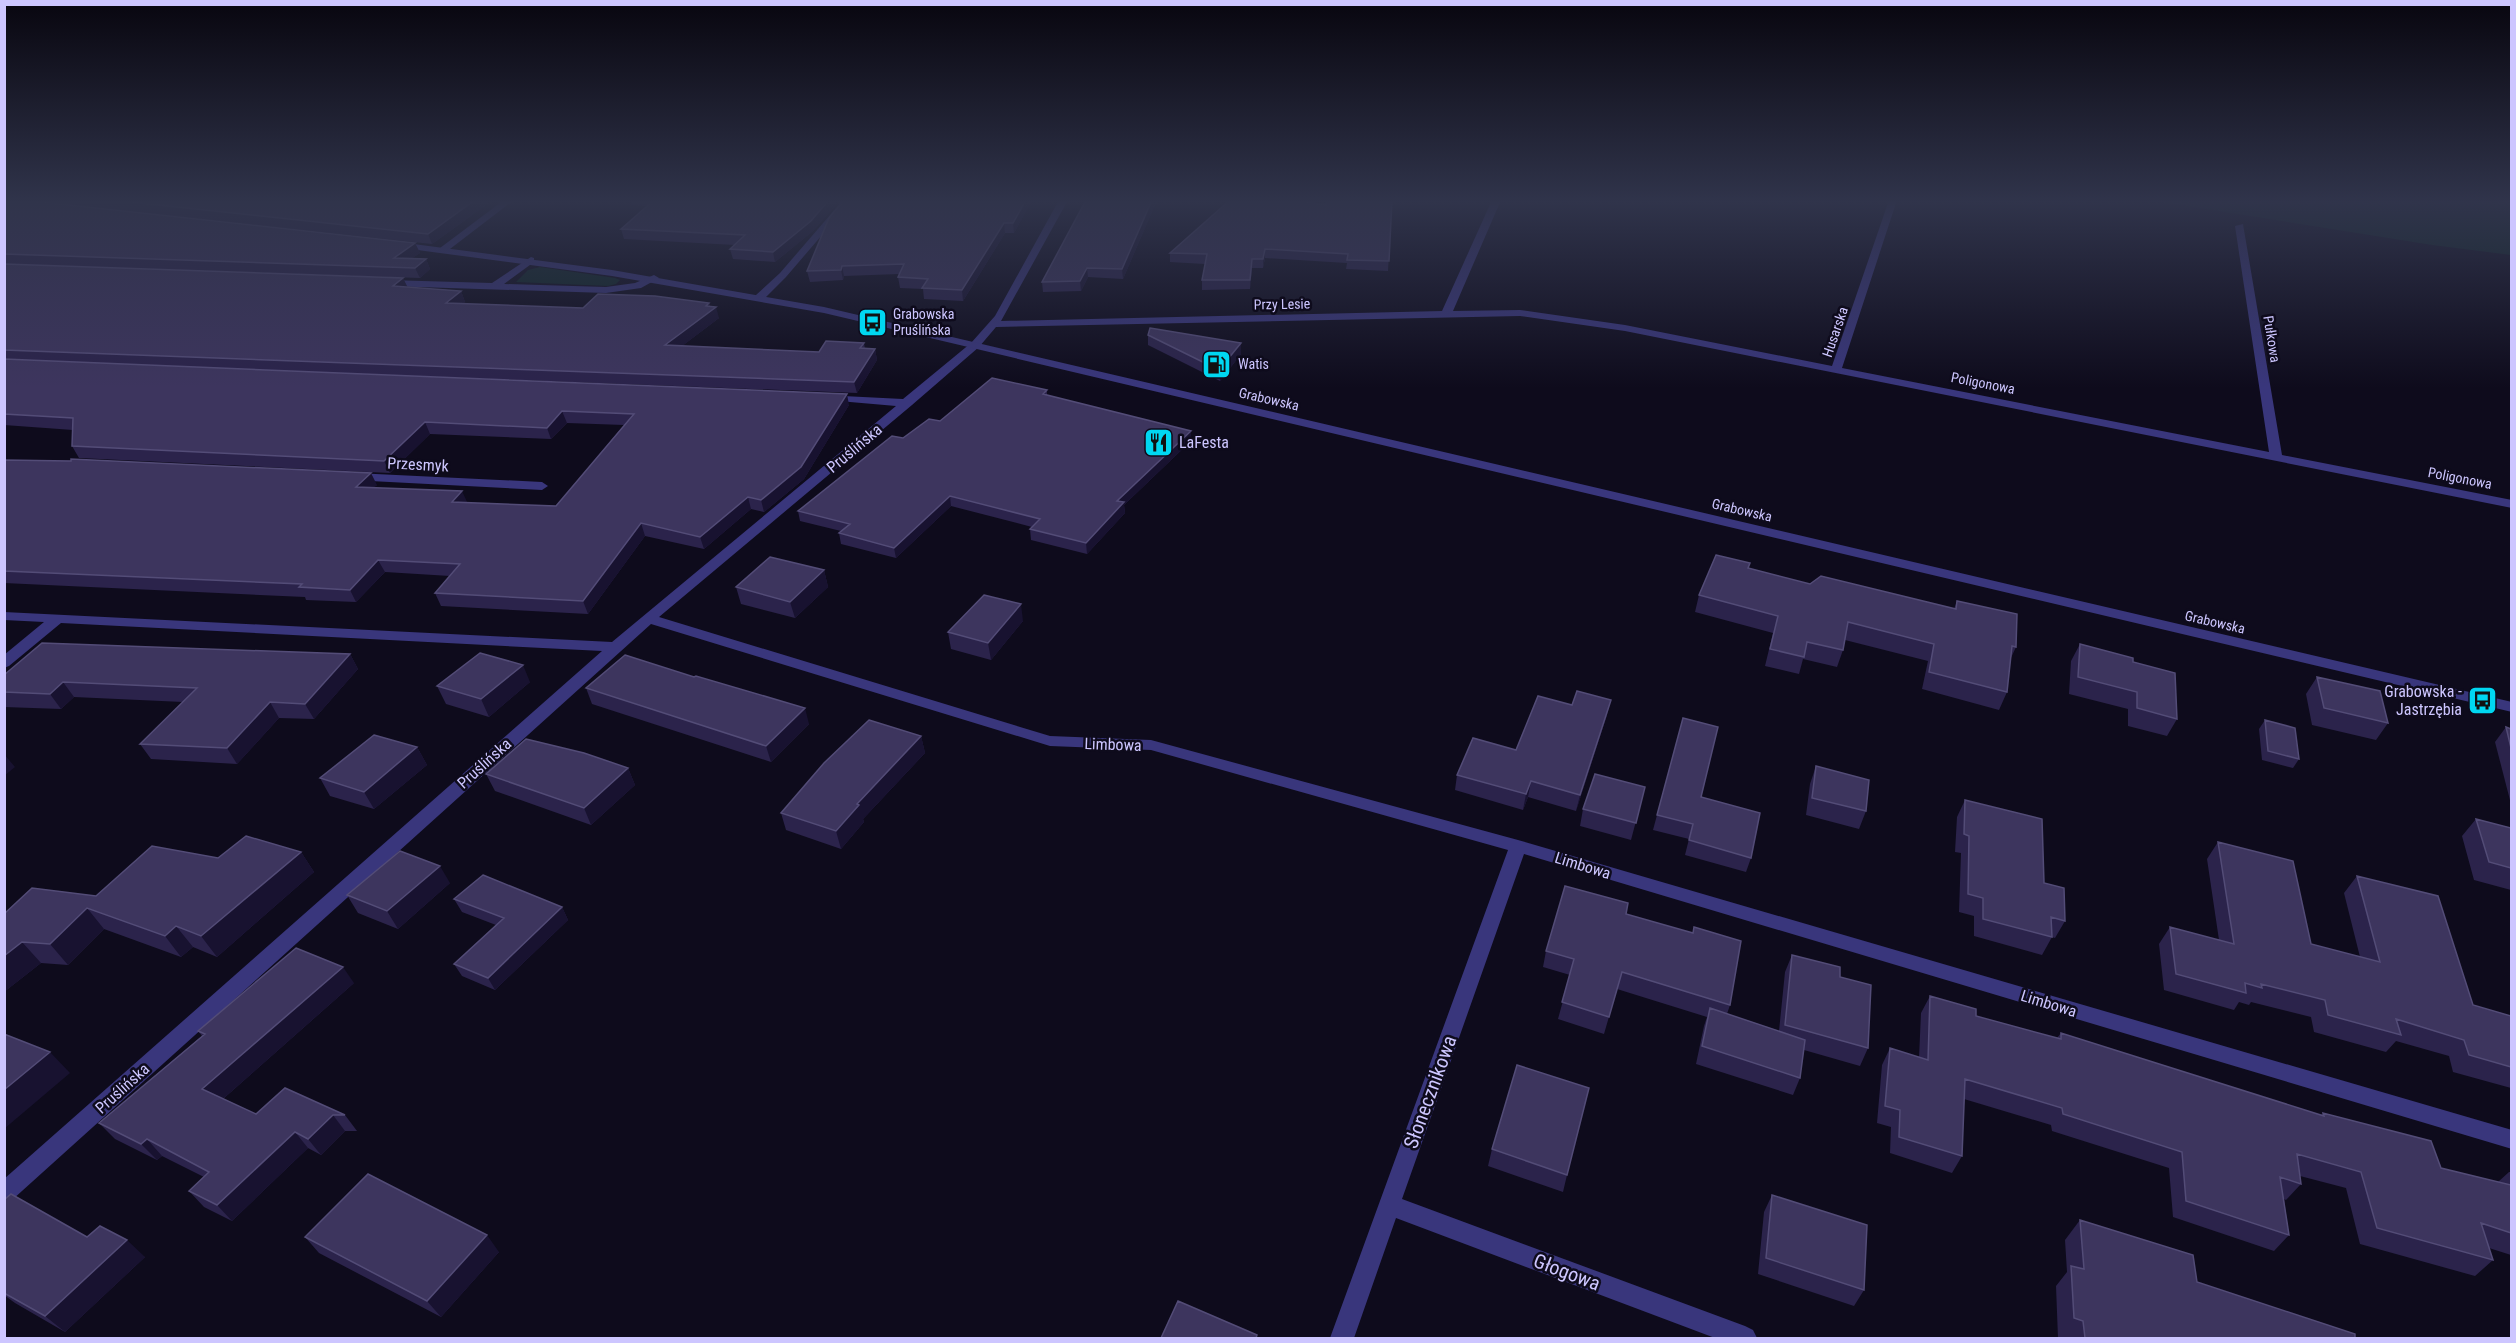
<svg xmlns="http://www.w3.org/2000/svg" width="2516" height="1343" viewBox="0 0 2516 1343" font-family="'Roboto Condensed',sans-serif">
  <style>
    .green { fill: #0e2625 }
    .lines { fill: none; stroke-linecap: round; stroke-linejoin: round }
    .minor { fill: #39367c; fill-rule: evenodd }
    .tertiary { fill: #39367c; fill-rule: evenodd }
    .wall { fill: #2b234b }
    .shaded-wall { fill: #181230 }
    .building { fill: #3d355e; stroke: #534c77; stroke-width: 1.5 }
    .labels { text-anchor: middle; stroke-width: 5; stroke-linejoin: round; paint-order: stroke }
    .far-street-label { font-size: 14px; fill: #cdc6ff; stroke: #0e0b1c }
    .far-poi-label { font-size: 14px; fill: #cdc6ff; stroke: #0e0b1c; text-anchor: start }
    .poi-label { font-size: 16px; fill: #cdc6ff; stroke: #0e0b1c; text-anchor: start }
    .street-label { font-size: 16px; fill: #cdc6ff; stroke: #0e0b1c }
    .near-street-label { font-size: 20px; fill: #cdc6ff; stroke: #0e0b1c }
  </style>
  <rect width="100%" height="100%" fill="#0e0b1c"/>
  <path class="green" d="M2150 200H2511V255L2432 245Z
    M540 267 615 278 620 280 616 284 608 286 516 282 528 270Z"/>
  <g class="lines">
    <path class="minor" d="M504 200H514L446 252H440V248Z
      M843 200H852L786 277 764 299H756V295L780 273Z
      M1059 200H1068L1001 321 1442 311 1492 200H1501L1453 311 1520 310 1625 325 1832 366 1889 200H1897L1842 368 2269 452 2235 226 2243 224 2282 455 2512 500V508L1625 331 1520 316 996 327 979 347 912 405 659 617 1050 736 1151 740 1518 840 2512 1130V1149L1524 854 1402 1199 1745 1326 1753 1330 1757 1338H1715L1396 1218 1354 1338H1330L1508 850 1151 750 1050 746 651 624 12 1200 4 1203V1179L602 651 61 623 9 666 4 668V655L44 622 4 620V612L612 642 896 406 827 400 821 397 823 395 903 399 971 343 995 316Z
      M1297 200H1305V201L1301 204Z
      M531 257 534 258V262L504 284 606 287 635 283 654 275 659 278 641 288 606 293 387 286 382 283 387 280 492 283Z
      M355 473 542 482 548 486 542 490 351 480 349 477 351 474Z"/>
    <path class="tertiary" d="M398 242 612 270 824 307 2512 702V712L824 313 612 276 395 247V243Z"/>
  </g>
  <path class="wall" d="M4 200 415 243 420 253 412 258 426 259 430 269 420 278 4 264Z
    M26 200H493L432 244Z
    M631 200H840L813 231 775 262 733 259 730 249 735 245 624 239 621 229 648 206 632 205Z
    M1032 200 1014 233H1005L963 301 924 299 923 289 900 288 898 277 899 274 844 276 843 280 810 282 807 271Z
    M1086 200H1157L1123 279 1088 277 1081 291 1043 292 1042 282Z
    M1392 200 1388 271 1346 269 1347 263 1265 258 1263 268H1252L1250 289 1202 290V280L1205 264 1170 262V253L1326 205Z
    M4 264 403 278 407 287 461 291 465 302 462 304 583 308 709 303 710 306 719 318 682 346 819 352 864 343 865 349H875L877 360 857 393 415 376 849 405 804 479 764 512 751 509 704 549 645 536 588 614 441 606 435 593 450 576 385 572 356 602 306 600 305 597 4 583V460L377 485 374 487 467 503 556 506 624 425 567 423 551 439 430 434 390 473 79 458 72 446 73 430 4 425Z
    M1148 335 1241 343V354L1220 381 1148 345Z
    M1047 390V395L1191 441 1124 505 1125 513 1087 554 1031 540 1030 529 1032 527 951 506 896 558 841 544 839 533 841 531 800 521 798 511 903 438 940 421Z
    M1748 568 1810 584 1954 609 1957 601 2016 647 2010 660 2007 692 1999 710 1922 689 1928 661 1845 640 1843 650 1837 667 1803 659 1799 674 1765 666 1773 633 1695 612 1699 595Z
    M824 570 828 587 795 618 741 604 736 587Z
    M1023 621 991 660 951 649 948 632Z
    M2080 644 2133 662 2177 719 2167 736 2128 726V709L2069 694 2071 661Z
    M350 654 358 669 314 719 279 718 237 764 151 759 140 744 183 702 74 697 61 709 4 707V675Z
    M694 677 809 724 771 762 592 704 586 688Z
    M2317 677 2388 723 2376 740 2312 725 2306 694Z
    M530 682 489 717 446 704 437 686Z
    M1607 715 1576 811 1528 797 1523 810 1455 790 1457 775 1516 750Z
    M1683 718 1701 797 1751 858 1746 872 1685 855 1689 839 1653 830Z
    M2265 720 2299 759 2293 768 2262 760 2259 729Z
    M2506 727 2511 729V804L2495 742Z
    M921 736 925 753 863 819 864 822 841 849 786 830 781 813Z
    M417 747 427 765 374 809 330 796 320 778Z
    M1816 766 1866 811 1859 829 1806 815 1810 784Z
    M628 768 635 785 591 825 495 791 486 774Z
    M1645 787 1631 840 1580 826 1583 809Z
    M1965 800 2044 883 2065 921 2055 938 2052 937 2042 955 1974 936V916L1959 912 1961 853 1955 852 1957 817Z
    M2476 819 2511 828V890L2474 880 2462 836Z
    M2218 842 2311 944 2360 957 2344 893 2357 876 2473 1005 2511 1016V1088L2453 1072 2449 1056 2396 1041 2386 1052 2314 1032 2311 1017 2251 1002 2249 1005 2239 1002 2234 1010 2164 990 2159 944 2170 927 2219 940 2207 859Z
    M301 852 314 872 217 957 193 947 181 957 104 929 68 965 41 963 4 992V914L96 896 218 858Z
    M450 883 398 929 358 913 347 895Z
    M454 899 562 907 568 920 495 990 462 976 454 964 496 925 462 912Z
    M1626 914 1730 1005 1727 1014 1779 1031 1785 972 1792 955 1840 977 1868 1048 1860 1066 1804 1050 1800 1078 1793 1095 1696 1064 1704 1026 1707 1017 1617 989 1604 1034 1558 1019 1570 975 1543 967 1546 951Z
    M354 983 223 1099 256 1114 345 1115 357 1131H345L321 1155 308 1148 232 1221 204 1207 189 1191 204 1177 162 1156 157 1160 115 1139 99 1123 202 1036 198 1031Z
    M1930 996 1976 1016 2057 1038 2061 1033 2321 1115 2323 1113 2441 1168 2498 1182 2509 1172H2511V1255L2489 1248 2493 1260 2475 1276 2360 1244 2346 1188 2300 1176 2301 1184 2286 1200 2284 1199 2289 1235 2274 1251 2173 1217 2169 1168 2052 1131 2051 1125 1964 1099 1962 1156 1952 1173 1890 1153 1891 1127 1877 1123 1882 1065 1890 1048 1919 1058 1921 1013Z
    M1492 1149 1567 1175 1563 1192 1488 1166Z
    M1772 1195 1864 1290 1854 1306 1758 1274 1764 1212Z
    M4 1200 87 1237 145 1257 65 1332 15 1303 4 1295Z
    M2080 1220 2197 1282 2355 1338H2058L2056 1286 2067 1272 2065 1240Z
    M305 1237 499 1252 441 1317 319 1253Z"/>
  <path class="shaded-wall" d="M475 200H493L432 244 428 234Z
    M829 200H840L813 231 775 262 773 252Z
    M1026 200H1032L1014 233 1013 223Z
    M1152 200H1157L1123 279 1122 269Z
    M1004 223 1005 233 963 301 962 290Z
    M415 243 420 253 400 267 394 258Z
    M1265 249V258L1263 268V259Z
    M426 259 430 269 420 278 415 268Z
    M1252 259V268L1250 289V280Z
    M842 266 844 276 843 280 841 270Z
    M1087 268 1088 277 1081 291 1080 281Z
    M403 278 408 288 393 286Z
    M461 291 465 302 450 314 446 303Z
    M709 303 711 310 716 307 719 318 669 356 665 345Z
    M1241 343V354L1220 381 1219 370Z
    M875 349 877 360 857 393 854 382Z
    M847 394 849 405 804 479 764 512 761 500Z
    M562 411 567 423 551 439 547 428Z
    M425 422 430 434 390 473 384 461Z
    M1191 431V441L1124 505 1125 513 1087 554 1086 543 1117 501Z
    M371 473 377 485 362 499 356 487Z
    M462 491 468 504 452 502Z
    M950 496 951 506 896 558 894 548Z
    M748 497 751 509 704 549 700 537Z
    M641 523 645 536 588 614 583 601Z
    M378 560 385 572 356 602 350 590Z
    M824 570 828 587 795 618 790 602Z
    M1021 604 1023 621 991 660 988 643Z
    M350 654 358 669 314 719 305 704Z
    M523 665 530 682 489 717 481 699Z
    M63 682 74 697 61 709 50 694Z
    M1611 700 1607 715 1576 811 1580 795Z
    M270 702 279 718 237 764 227 748Z
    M805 708 809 724 771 762 766 746Z
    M921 736 925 753 863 819 864 822 841 849 836 831 857 804Z
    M417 747 427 765 374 809 364 792Z
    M4 754 15 767 4 776Z
    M628 768 635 785 591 825 584 808Z
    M1531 781 1528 797 1523 810 1526 794Z
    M301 852 314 872 217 957 201 936Z
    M440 866 450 883 398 929 387 911Z
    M562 907 568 920 495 990 488 978Z
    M87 908 104 929 68 965 50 944Z
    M176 926 193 947 181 957 165 936Z
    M22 942 41 963 4 992V956Z
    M343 967 354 983 216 1105 202 1089Z
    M50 1052 70 1073 4 1129V1090Z
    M333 1115 345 1131 321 1155 308 1139Z
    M295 1132 308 1148 232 1221 217 1205Z
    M147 1139 162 1156 157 1160 141 1144Z
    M487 1235 499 1252 441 1317 427 1301Z
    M127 1240 145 1257 65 1332 45 1316Z"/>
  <path class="building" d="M4 200H23L415 243 394 258 426 259 415 268 4 254Z
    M112 200H475L428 234Z
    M654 200H829L811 221 773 252 730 249 745 235 621 229Z
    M844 200H1026L1013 223H1004L962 290 922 288 928 279 898 277 904 264 842 266 841 270 807 271 829 218Z
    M1086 200H1152L1122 269 1087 268 1080 281 1042 282Z
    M1230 200H1292L1326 205 1327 200H1392L1389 261 1347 260 1348 254 1265 249 1263 259H1252L1250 280H1202L1207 254 1170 253Z
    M4 264 403 278 393 286 461 291 446 303 583 308 598 294 655 296 709 303 706 306 716 307 665 345 819 352 826 341 864 343 860 348 875 349 854 382 4 350Z
    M1150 328 1241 343 1219 370 1148 335Z
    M4 359 847 394 801 467 761 500 748 497 700 537 641 523 583 601 435 593 460 564 378 560 350 590 299 587 302 584 4 571V460L71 461V459L371 473 356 487 462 491 452 502 556 506 634 414 562 411 547 428 425 422 384 461 72 446 73 418 4 414Z
    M992 378 1047 390 1043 394 1191 431 1117 501 1124 502 1086 543 1030 529 1040 519 950 496 894 548 839 533 850 524 798 511 892 436 903 438 929 419 940 421Z
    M1716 555 1750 563 1748 568 1810 584 1821 576 1956 609 1957 601 2017 614 2016 647 2012 646 2007 692 1929 672 1934 644 1848 622 1843 650 1807 642 1804 657 1770 649 1778 616 1699 595Z
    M770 557 824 570 790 602 736 587Z
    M984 595 1021 604 988 643 948 632Z
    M42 643 350 654 305 704 270 702 227 748 140 744 197 688 63 682 50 694 4 692V675Z
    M2080 644 2133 658V662L2175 673 2177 719 2137 708V692L2078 677Z
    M480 653 523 665 481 699 437 686Z
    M625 655 694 677 696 676 805 708 766 746 586 688Z
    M2317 677 2380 691 2388 723 2324 708Z
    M1577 691 1611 700 1580 795 1531 781 1526 794 1457 775 1473 738 1516 750 1538 696 1572 705Z
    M1683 718 1718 727 1701 797 1760 813 1751 858 1689 840 1693 824 1657 815Z
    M869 720 921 736 857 804 859 805 836 831 781 813 824 763Z
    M2265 720 2295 728 2299 759 2268 751Z
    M2506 727 2511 729V748Z
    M374 735 417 747 364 792 320 778Z
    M526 739 584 753 628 768 584 808 486 774Z
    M1816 766 1869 780 1866 811 1812 798Z
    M1595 774 1645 787 1636 823 1583 809Z
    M1965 800 2042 819 2044 883 2064 888 2065 921 2051 917 2052 937 1983 919V898L1968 894 1969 836 1964 834Z
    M2476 819 2511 828V868L2489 862Z
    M246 836 301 852 201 936 176 926 165 936 87 908 50 944 22 942 4 956V914L32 888 96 896 152 846 218 858Z
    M2218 842 2293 861 2311 944 2380 962 2357 876 2438 896 2473 1005 2511 1016V1067L2469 1055 2464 1040 2396 1019 2401 1035 2328 1015 2325 1000 2261 984 2262 988 2245 983 2246 993 2176 974 2170 927 2234 944Z
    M400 851 440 866 387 911 347 895Z
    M483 875 562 907 488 978 454 964 504 918 454 899Z
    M1565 886 1628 903 1626 914 1693 933 1694 927 1741 941 1730 1005 1622 972 1609 1017 1562 1002 1574 959 1546 951Z
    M296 948 343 967 202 1089 256 1114 285 1088 345 1115H333L308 1139 295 1132 217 1205 189 1191 209 1172 147 1139 141 1144 99 1123 205 1034 198 1031Z
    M1792 955 1840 967V977L1871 985 1868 1048 1785 1025Z
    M1930 996 1976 1009V1016L2061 1039V1033L2324 1116 2323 1113 2431 1141 2441 1168 2511 1185V1233L2481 1223 2493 1260 2377 1228 2361 1172 2297 1154 2301 1184 2280 1177 2289 1235 2186 1201 2182 1152 2063 1114 2062 1108 1965 1079 1962 1156 1899 1137 1900 1110 1885 1106 1890 1048 1928 1060Z
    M1710 1008 1805 1040 1800 1078 1702 1046Z
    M4 1034 50 1052 4 1090Z
    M1517 1065 1589 1088 1567 1175 1492 1149Z
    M368 1174 487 1235 427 1301 305 1237Z
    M11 1194 87 1237 100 1226 127 1240 45 1316 4 1293V1200Z
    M1772 1195 1867 1225 1864 1290 1766 1258Z
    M2080 1220 2193 1255 2197 1282 2355 1334V1338H2085L2083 1321 2074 1318 2071 1266 2084 1269Z
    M1178 1301 1257 1335 1256 1338H1161Z"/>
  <linearGradient id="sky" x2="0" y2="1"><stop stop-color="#08060f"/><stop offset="0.52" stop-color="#30344b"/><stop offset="1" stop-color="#30344b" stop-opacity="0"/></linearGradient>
  <rect width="2516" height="388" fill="url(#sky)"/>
  <defs>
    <symbol id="bus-square" viewBox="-11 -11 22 22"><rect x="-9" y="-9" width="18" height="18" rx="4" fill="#00d7f1" stroke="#0e0b1c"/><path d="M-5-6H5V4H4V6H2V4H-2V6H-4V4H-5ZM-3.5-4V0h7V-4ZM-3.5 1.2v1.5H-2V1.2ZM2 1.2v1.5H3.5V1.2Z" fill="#111"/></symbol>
    <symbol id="fuel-square" viewBox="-11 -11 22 22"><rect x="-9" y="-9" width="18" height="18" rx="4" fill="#00d7f1" stroke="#0e0b1c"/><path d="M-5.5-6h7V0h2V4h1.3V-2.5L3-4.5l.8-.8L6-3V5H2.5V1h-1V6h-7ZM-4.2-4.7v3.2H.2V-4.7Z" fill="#111"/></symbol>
    <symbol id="restaurant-square" viewBox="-11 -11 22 22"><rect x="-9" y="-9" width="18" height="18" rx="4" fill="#00d7f1" stroke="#0e0b1c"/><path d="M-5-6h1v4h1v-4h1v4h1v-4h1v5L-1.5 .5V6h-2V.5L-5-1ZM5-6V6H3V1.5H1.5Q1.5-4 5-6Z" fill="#111"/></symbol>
  </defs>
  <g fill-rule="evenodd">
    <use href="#bus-square" x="856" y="306" width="33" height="33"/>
    <use href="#fuel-square" x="1200" y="348" width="33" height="33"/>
    <use href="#restaurant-square" x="1142" y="426" width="33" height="33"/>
    <use href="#bus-square" x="2466" y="684" width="33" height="33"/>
  </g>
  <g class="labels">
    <g class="far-street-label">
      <text transform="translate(1282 304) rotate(-1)" y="5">Przy Lesie</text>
      <text transform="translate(1835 332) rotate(-71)" y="5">Husarska</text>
      <text transform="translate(2272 339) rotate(81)" y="5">Pułkowa</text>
      <text transform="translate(1983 383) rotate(11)" y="5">Poligonowa</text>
      <text transform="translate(1269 399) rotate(13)" y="5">Grabowska</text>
      <text transform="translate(2460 478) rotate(11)" y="5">Poligonowa</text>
      <text transform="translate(1742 510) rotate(13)" y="5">Grabowska</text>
      <text transform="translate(2215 622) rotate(13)" y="5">Grabowska</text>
    </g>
    <g class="far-poi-label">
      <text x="893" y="319">Grabowska<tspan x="893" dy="16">Pruślińska</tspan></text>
      <text x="1238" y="369">Watis</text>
    </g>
    <g class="poi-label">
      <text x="1179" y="448">LaFesta</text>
      <text x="2462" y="697" text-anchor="end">Grabowska -<tspan x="2462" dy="18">Jastrzębia</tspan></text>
    </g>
    <g class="street-label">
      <text transform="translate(854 448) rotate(-40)" y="6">Pruślińska</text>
      <text transform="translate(418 464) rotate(3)" y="6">Przesmyk</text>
      <text transform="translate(1113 744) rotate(2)" y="6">Limbowa</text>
      <text transform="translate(484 763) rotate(-42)" y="6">Pruślińska</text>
      <text transform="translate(1583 865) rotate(17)" y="6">Limbowa</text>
      <text transform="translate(2049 1003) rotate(17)" y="6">Limbowa</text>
      <text transform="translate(122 1088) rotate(-42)" y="6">Pruślińska</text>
    </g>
    <g class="near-street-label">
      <text transform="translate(1430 1092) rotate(-70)" y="7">Słonecznikowa</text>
      <text transform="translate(1567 1272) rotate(21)" y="7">Głogowa</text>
    </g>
  </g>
  <rect width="2516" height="1343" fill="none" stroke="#cdc6ff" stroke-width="12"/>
</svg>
